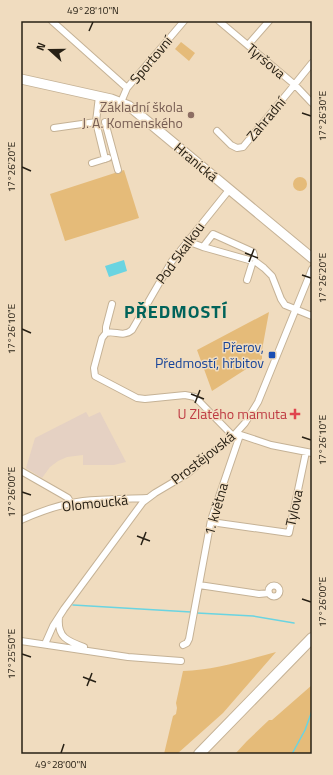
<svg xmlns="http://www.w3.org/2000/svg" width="333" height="775" viewBox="0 0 333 775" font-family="'Titillium Web',sans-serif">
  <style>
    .industrial { fill: #e5d1c3 }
    .green { fill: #e5bb79 }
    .water { fill: #6ad4e1 }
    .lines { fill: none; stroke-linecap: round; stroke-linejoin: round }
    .stream { stroke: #6ad4e1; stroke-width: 1.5 }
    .street-casing { stroke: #c5b296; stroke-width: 8 }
    .secondary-casing { stroke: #c5b296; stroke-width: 11 }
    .primary-casing { stroke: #c5b296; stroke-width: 12 }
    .street { stroke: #fff; stroke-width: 6 }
    .secondary { stroke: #fff; stroke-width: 9 }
    .primary { stroke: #fff; stroke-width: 10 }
    .ticks { fill: none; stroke: #272015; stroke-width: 1.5 }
    .education-dot { fill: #8d6e63; stroke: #f0dcbf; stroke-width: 1.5 }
    .transit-dot { fill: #1a4fb4; stroke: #f0dcbf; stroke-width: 1.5 }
    .health-dot { fill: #e0444e; stroke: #f0dcbf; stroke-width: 1.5 }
    .labels { text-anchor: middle; stroke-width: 3; stroke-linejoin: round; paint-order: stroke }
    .street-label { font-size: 14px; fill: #272015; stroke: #f0dcbf }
    .education-label { font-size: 14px; fill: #785e54; stroke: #f0dcbf; text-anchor: end }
    .transit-label { font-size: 14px; fill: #164399; stroke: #f0dcbf; text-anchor: end }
    .health-label { font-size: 14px; fill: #be3a42; stroke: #f0dcbf; text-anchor: end }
    .district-label { font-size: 18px; font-weight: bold; letter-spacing: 1px; fill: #00635a; stroke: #f0dcbf }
    .neatline { fill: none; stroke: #272015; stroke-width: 1.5 }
    .ticks-label { font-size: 10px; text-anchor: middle; fill: #272015 }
  </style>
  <rect width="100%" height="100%" fill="#f0dcbf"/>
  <path class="industrial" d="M86 412 89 417 100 412 126 462 114 465H83V455L67 457 58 461 50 467 42 478 26 468 35 438Z"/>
  <path class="green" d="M181 42 195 53 189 61 175 49Z
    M124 170 139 218 65 241 50 194Z
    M293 184a7 7 0 1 1 14 0a7 7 0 1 1-14 0Z
    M269 312 262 350V359L212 391 197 350Z
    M276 652 223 713 177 754H164L173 716 176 714 177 708 176 703 183 671C214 670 246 660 276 652Z
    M312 685V754H235L247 741 269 720H272Z"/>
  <path class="water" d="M124 260 127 271 109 277 105 266Z"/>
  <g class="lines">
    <path class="stream" d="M73 605 191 612
      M197 613 253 616 294 623
      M292 754 305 730 312 711"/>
    <defs>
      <path id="street" d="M52 21 127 88
        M219 21 295 85 312 103
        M248 45 269 21
        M99 96 96 122 105 159
        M121 102 127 88 184 21
        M105 122 118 170
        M54 128 96 122
        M217 131 231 145 237 148 243 147 291 89 312 63
        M92 163 108 158
        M187 241 203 247 249 260
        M203 247 213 234 253 252 254 255V258
        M256 262 264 268 272 276 281 299 285 305 312 316
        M247 280 252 264
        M112 304 106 327V333L102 338 94 368 95 376 137 398 145 399 185 395 195 397 233 436
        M106 333C115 330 123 338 132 330L172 261 229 190
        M238 434 271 445 312 453
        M21 471 63 495 68 498 71 503
        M21 520C41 511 61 504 83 501 104 499 126 499 147 498
        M211 522 289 533 306 452
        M199 585 259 594 269 593
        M268.5 591a5.5 5.5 0 1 1 11 0a5.5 5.5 0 1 1-11 0Z
        M59 617C57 637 67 641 84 647
        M21 641 128 657 181 661
        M45 644 53 626 64 609 143 502 155 493 187 474 236 433 245 423 258 402 312 269
        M183 645 187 643 189 639 211 520 240 435"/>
      <path id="secondary" d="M21 79 111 99 129 106 312 258"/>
      <path id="primary" d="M199 754 312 638"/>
    </defs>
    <use href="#street" class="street-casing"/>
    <use href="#secondary" class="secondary-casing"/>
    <use href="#primary" class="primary-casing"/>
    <use href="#street" class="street"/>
    <use href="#secondary" class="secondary"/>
    <use href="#primary" class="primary"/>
  </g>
  <path class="ticks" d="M89 31 93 22M302 113 311 116M22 167 31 171M245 253 258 258M249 262 254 249M302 275 311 278M22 329 31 333M191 394 204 399M195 403 200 390M302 437 311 440M22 492 31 495M137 536 150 541M141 545 146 532M302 599 311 602M22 654 31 657M83 677 96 682M87 686 92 673M61 753 64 744"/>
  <circle class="education-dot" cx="191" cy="115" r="4"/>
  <rect class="transit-dot" x="268" y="351" width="8" height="8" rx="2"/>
  <path class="health-dot" d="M293 408h4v4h4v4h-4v4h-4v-4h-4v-4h4z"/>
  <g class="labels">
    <g class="street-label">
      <text transform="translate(151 60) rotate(-50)" y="5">Sportovní</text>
      <text transform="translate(266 61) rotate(40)" y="5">Tyršova</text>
      <text transform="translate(266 119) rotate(-50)" y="5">Zahradní</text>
      <text transform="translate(196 162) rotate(40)" y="5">Hranická</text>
      <text transform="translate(180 253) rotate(-54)" y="5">Pod Skalkou</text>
      <text transform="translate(203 458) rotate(-38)" y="5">Prostějovská</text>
      <text transform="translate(95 503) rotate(-6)" y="5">Olomoucká</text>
      <text transform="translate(294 508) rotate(-78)" y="5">Tylova</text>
      <text transform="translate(216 509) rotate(-74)" y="5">1. května</text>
    </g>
    <g class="education-label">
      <text x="183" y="112">Základní škola<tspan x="183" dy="16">J. A. Komenského</tspan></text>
    </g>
    <g class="transit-label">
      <text x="264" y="352">Přerov,<tspan x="264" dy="16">Předmostí, hřbitov</tspan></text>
    </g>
    <g class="health-label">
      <text x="287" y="419">U Zlatého mamuta</text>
    </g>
    <g class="district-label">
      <text x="176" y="318">PŘEDMOSTÍ</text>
    </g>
  </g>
  <rect width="333" height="775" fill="none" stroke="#f0dcbf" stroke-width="44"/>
  <g transform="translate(50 50) rotate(291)" stroke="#f0dcbf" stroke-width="3" paint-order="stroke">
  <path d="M0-3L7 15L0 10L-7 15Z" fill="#272015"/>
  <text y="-6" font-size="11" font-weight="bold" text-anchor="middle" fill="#272015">N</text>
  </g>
  <rect x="22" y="22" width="289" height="731" class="neatline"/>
  <g class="ticks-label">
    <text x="93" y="14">49°28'10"N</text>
    <text transform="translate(322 116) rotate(-90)" y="4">17°26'30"E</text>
    <text transform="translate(11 167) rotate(-90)" y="4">17°26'20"E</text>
    <text transform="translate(322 278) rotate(-90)" y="4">17°26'20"E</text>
    <text transform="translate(11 329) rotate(-90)" y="4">17°26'10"E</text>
    <text transform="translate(322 440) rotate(-90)" y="4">17°26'10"E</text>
    <text transform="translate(11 492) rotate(-90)" y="4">17°26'00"E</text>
    <text transform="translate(322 602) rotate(-90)" y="4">17°26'00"E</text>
    <text transform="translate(11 654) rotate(-90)" y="4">17°25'50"E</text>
    <text x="61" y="768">49°28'00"N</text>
  </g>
</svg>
